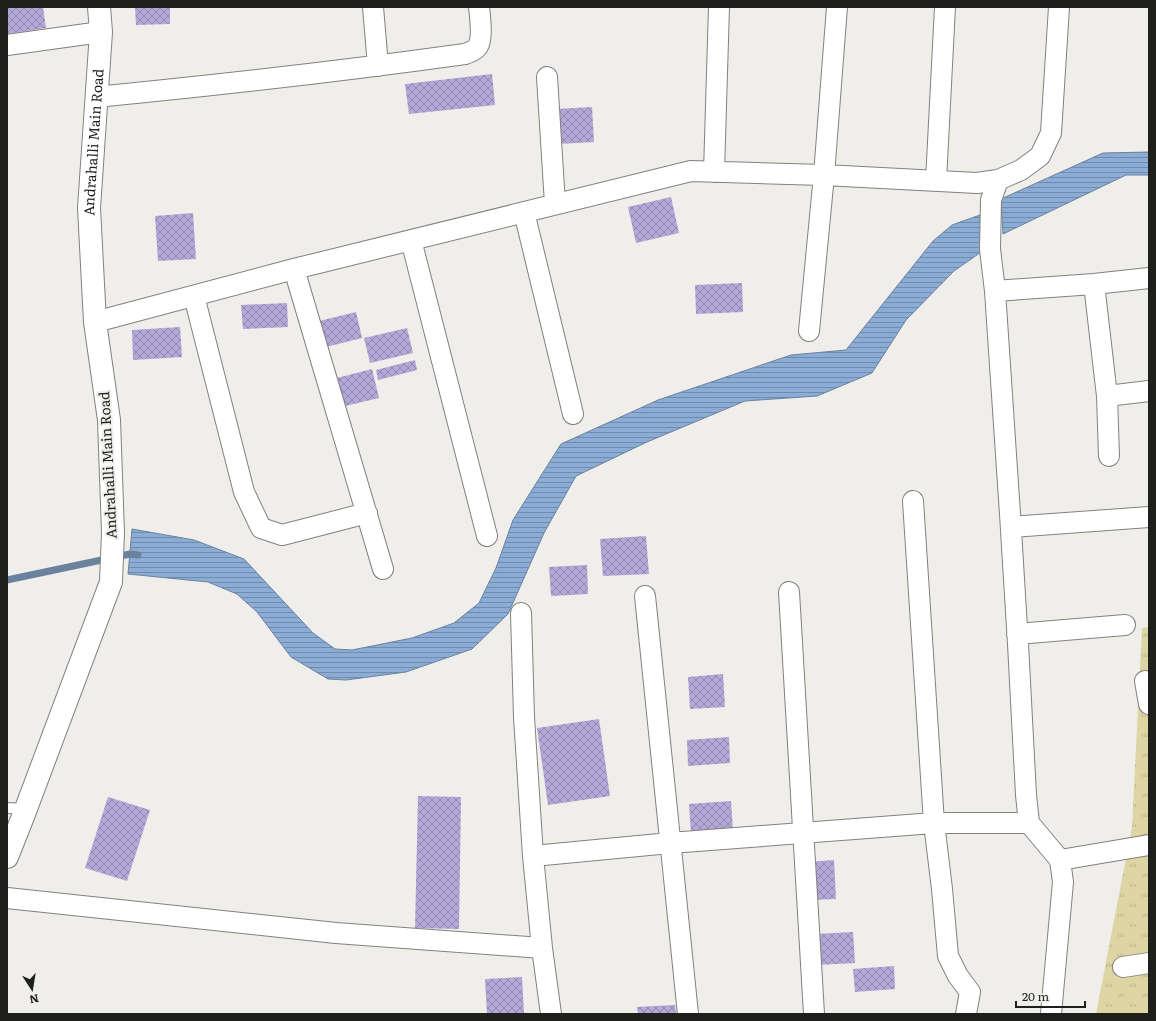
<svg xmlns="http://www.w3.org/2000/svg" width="1156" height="1021" viewBox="0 0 1156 1021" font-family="Literata,serif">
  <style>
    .grass { fill: url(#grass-tufts) }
    .water { fill: url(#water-rules); stroke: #6b829e }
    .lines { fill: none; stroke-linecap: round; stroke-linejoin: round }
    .stream { stroke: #6b829e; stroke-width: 7 }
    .building { fill: url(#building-cross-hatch) }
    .lane-casing { stroke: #82817e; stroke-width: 12 }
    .street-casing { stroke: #82817e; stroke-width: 22 }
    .secondary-casing { stroke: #82817e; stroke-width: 24 }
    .lane { stroke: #fff; stroke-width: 10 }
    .street { stroke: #fff; stroke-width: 20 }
    .secondary { stroke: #fff; stroke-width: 22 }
    .labels { text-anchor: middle; stroke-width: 4; stroke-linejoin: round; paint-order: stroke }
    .street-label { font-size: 14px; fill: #1f1f1e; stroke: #efeeea }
  </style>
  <defs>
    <pattern id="grass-tufts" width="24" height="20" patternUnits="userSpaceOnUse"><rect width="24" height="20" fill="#ded5a4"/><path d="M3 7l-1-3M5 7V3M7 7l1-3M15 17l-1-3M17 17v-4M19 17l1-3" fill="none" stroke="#beb68d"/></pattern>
    <pattern id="water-rules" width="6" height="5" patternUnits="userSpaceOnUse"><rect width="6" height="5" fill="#8bacd5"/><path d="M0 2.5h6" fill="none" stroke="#718bac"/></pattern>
    <pattern id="building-cross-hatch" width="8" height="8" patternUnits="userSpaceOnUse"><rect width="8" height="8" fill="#b4a8d8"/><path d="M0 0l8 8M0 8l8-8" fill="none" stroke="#9288af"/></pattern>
  </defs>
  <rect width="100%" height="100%" fill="#efeeea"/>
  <path class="grass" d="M1149 627V1014H1096L1132 827 1142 628Z"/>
  <path class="water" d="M1149 152V175H1126L1003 234 1001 199 1103 153Z
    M980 215 984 250 954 271 906 320 872 373 817 396 745 401 647 442 576 476 544 533 508 614 472 649 406 672 346 680 328 679 291 657 257 612 237 594 208 582 128 574 132 529 194 540 244 559 313 633 335 649 352 650 412 638 454 623 479 603 496 568 513 520 561 444 658 400 791 355 846 350 933 241 952 225Z"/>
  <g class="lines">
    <path class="stream" d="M7 580 130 554 138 555"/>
  </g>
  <path class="building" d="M7 7H43L46 28 7 34Z
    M135 7H170V24L136 25Z
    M492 74 495 105 409 114 405 84Z
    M592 107 594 142 558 144 556 109Z
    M671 197 679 233 636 243 628 207Z
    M193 213 196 259 158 261 155 216Z
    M742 283 743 312 696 314 695 285Z
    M287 303 288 327 243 329 241 305Z
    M356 312 362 338 322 348 315 322Z
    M180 327 182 357 133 360 132 330Z
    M407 328 413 353 370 363 364 338Z
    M415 360 417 370 378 380 376 370Z
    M372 369 379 398 341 407 333 379Z
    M646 536 649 574 603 576 600 539Z
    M587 565 588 594 551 596 549 567Z
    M723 674 725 707 690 709 688 677Z
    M599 719 610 796 548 805 537 728Z
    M729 737 730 763 688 766 687 740Z
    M418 796 461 797 459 929 415 928Z
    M108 797 150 810 127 881 85 868Z
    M731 801 733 830 691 833 689 804Z
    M834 860 836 899 810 900 808 862Z
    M853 932 855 963 818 965 816 934Z
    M894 966 895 989 855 992 853 969Z
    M522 977 524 1014H487L485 979Z
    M675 1005 676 1014H638L637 1007Z"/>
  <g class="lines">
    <defs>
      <path id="lane" d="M7 808 26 809"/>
      <path id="street" d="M373 7 378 66
        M7 45 101 32
        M547 77 555 204
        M96 97C219 85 342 71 465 54 470 52 475 51 478 46 483 38 480 16 479 7
        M714 172 719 7
        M998 180 991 200 990 249 995 291 1010 514 1018 644 1026 795 1029 823 1060 860 1063 882 1051 1014
        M936 181 945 7
        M524 212 573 414
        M411 240 487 536
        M294 269 383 569
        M1094 284 1107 396 1109 456
        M995 291 1094 284 1149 278
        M194 296 244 492 261 528 282 535 367 513
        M95 322 294 269 691 171 824 175 977 183 998 180 1021 170 1040 156 1051 133 1059 7
        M809 331 824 175 837 7
        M1107 396 1149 391
        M913 501 934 823 942 889 948 956 958 976 970 992 966 1014
        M1011 527 1149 517
        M789 592 814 1014
        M645 596 688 1014
        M521 613 524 717 533 856 542 948
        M1017 634 1125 625
        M1145 681 1149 704
        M533 856 670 843 934 823H1029
        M1060 860 1149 845
        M7 898 336 933 542 948 551 1014
        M1123 967 1149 963"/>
      <g id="secondary">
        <path id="s1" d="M7 857 24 814 111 582 113 533 109 420 95 322 89 208 101 32 99 7"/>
      </g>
    </defs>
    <use href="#lane" class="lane-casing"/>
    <use href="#street" class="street-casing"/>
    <use href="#secondary" class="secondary-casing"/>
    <use href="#lane" class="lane"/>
    <use href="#street" class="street"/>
    <use href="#secondary" class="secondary"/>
  </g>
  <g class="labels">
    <g class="street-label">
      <text dy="5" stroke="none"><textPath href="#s1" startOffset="735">Andrahalli Main Road</textPath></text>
      <text transform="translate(108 465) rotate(-93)" y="5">Andrahalli Main Road</text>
    </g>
  </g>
  <rect width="1156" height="1021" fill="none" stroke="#1f1f1e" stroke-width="16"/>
  <g transform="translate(32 989) rotate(168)" stroke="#efeeea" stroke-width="3" paint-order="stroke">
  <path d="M0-3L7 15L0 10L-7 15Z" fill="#1f1f1e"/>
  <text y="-6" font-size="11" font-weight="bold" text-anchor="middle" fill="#1f1f1e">N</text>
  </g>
  <path d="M1016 1001v6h69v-6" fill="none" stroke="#1f1f1e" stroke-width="2"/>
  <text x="1022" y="1001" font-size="12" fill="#1f1f1e" stroke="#efeeea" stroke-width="3" paint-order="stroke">20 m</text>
</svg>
